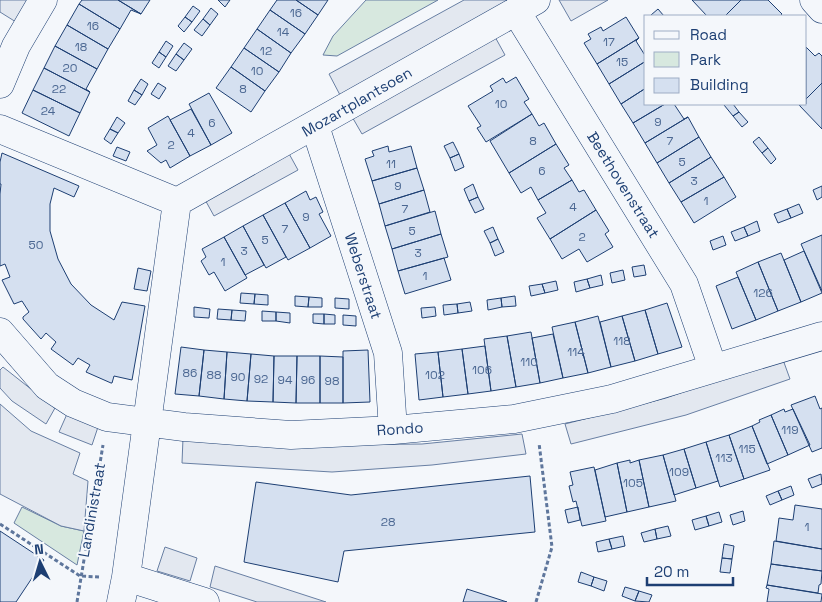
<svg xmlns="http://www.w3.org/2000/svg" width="822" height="602" viewBox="0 0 822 602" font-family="'Space Grotesk',sans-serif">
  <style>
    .green { fill: #d7e8df; stroke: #687fa3 }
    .parking { fill: #e3e8f0; stroke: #687fa3 }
    .building { fill: #d5e0f0; stroke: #1d3f73 }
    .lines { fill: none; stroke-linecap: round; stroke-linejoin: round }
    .minor-casing { stroke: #1d3f73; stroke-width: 29 }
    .path { stroke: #5e769c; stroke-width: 3; stroke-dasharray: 4 2.5; stroke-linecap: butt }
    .minor { stroke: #f4f7fb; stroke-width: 28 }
    .labels { text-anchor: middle; stroke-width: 4; stroke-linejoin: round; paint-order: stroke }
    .number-label { font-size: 12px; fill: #4b6792 }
    .street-label { font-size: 15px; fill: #1d3f73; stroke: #f4f7fb }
  </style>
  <rect width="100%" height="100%" fill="#f4f7fb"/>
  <path class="green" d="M366 0H438L337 56 323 55 333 36Z
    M22 507 61 526 84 531 77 565 14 523Z"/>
  <path class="parking" d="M0 0H28L16 22 0 12Z
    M464 0H512L340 95 329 74Z
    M559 0H608L571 21Z
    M494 35 505 55 362 134 351 115Z
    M287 150 298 170 214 216 203 196Z
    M782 357 790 379 686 415 571 444 565 424 666 398Z
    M3 367 55 408 46 424 12 401 0 388V370Z
    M0 404 31 431 80 453 73 474 88 481 84 531 61 526 0 494Z
    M67 414 98 427 92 445 59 432Z
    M522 434 526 454 432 465 332 472 182 463 183 438 319 445 422 444Z
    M165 547 197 558 190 581 157 571Z
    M215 566 326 602H257L210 587Z"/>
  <path class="building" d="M82 0H118L141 14 131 10 120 29 79 4Z
    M118 0H150L141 14Z
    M218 0H230L225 7Z
    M277 0H296L318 15 305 34 270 10Z
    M296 0H328L318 15Z
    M692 0H741L725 16H707Z
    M741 0H768L782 14 780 16H725Z
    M79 4 120 29 108 49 67 25Z
    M193 6 200 11 192 22 185 17Z
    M211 8 218 14 210 25 203 19Z
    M658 9 664 16H652L651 15Z
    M270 10 305 34 291 53 257 29Z
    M185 17 192 22 184 32 178 26Z
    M626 17 639 38 597 64 584 43 591 39 588 34 601 27 603 31Z
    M203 19 210 25 202 36 194 30Z
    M67 25 108 49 97 69 55 46Z
    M257 29 291 53 279 72 244 48Z
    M639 38 636 41 646 57V61L609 84 597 64Z
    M166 41 173 46 166 57 159 52Z
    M184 43 192 49 184 60 176 54Z
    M55 46 97 69 86 89 90 92 44 68Z
    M806 47 815 56 819 53 822 56V83L806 99Z
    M244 48 279 72 265 91 231 67Z
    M159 52 166 57 159 68 152 63Z
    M176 54 184 60 176 71 168 66Z
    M646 61V88L621 104 609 84Z
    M231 67 265 91 251 112 216 88Z
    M44 68 90 92 80 113 33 90Z
    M516 77 529 99 524 102 532 114 486 142 477 128 481 126 468 106 493 91 490 86 503 78 506 83Z
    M141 79 148 84 142 95 134 90Z
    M158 83 166 88 159 99 151 94Z
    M822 83V129L799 105 806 104V99Z
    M646 88V104H665L633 123 621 104Z
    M33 90 80 113 69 136 22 113Z
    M134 90 142 95 135 105 128 101Z
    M209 93 232 133 211 145 189 104Z
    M665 104H674L684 119 688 117 645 143 633 123Z
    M726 104H733L739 112 733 116 724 105Z
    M191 109 211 145 190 156 170 120Z
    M739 112 748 122 742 127 733 116Z
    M532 114 539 126 544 123 556 144 509 173 490 141Z
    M168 116 190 156 170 168 166 160 161 163 147 151 157 145 148 128Z
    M117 117 125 123 118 133 110 129Z
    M688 117 699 137 657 163 645 143Z
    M110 129 118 133 111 144 104 139Z
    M699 137 711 157 669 183 657 163Z
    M759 137 768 148 762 153 753 142Z
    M453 142 459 154 450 158 444 146Z
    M556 144 569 165 564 168 572 180 538 200 531 187 521 193 509 173Z
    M388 146 389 152 411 146 417 168 372 181 365 159 374 156 372 151Z
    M117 147 130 152 126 161 113 156Z
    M768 148 776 159 771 164 762 153Z
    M2 153 79 186 74 197 54 188 50 204V231L58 259 71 284 91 305 114 320 122 302 145 306 132 380 114 376 112 383H111L86 372 90 365 78 358 73 365 51 349 56 342 46 333 41 339 23 319V317L29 312 22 301 14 304 2 280 10 277 5 264 0 266V194L1 184H0V162Z
    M459 154 464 167 455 171 450 158Z
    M711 157 724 177 681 202 669 183Z
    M417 168 424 190 379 204 372 181Z
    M724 177 736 197 694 223 681 202Z
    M572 180 579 192 584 190 596 210 550 239 537 218 546 213 538 200Z
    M473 184 478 197 469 201 464 189Z
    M822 186V197L817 200 813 190Z
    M424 190 430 212 385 226 379 204Z
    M306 191 310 200 316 197 323 212 319 214 331 236 310 248 285 203Z
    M478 197 484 209 475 213 469 201Z
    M285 203 310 248 288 260 263 215Z
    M799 204 803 213 791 218 787 209Z
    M787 209 791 218 778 223 774 214Z
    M596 210 609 231 605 234 613 247 587 262 579 249 562 259 550 239Z
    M435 211 441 234 392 249 385 226Z
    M263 215 286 257 266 268 243 226Z
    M757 221 760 231 748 236 744 227Z
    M243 226 264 265 245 275 224 237Z
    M493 227 498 239 490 243 484 231Z
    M744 227 748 236 735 241 731 232Z
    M441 234 448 257 398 271 392 249Z
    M822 235V291L801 244Z
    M723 236 726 245 713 250 710 241Z
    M224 237 247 278 225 291 214 272 209 275 201 261 206 257 202 249Z
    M498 239 504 252 495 256 490 243Z
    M804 251 822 293 801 302 784 260Z
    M781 253 801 302 778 311 758 262Z
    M444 258 451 280 405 294 398 271Z
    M758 262 778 311 756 320 736 272Z
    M644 265 646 275 634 277 632 267Z
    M138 268 151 271 147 291 134 289Z
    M623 270 625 280 612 283 610 273Z
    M601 275 603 285 590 288 587 279Z
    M738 277 756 320 732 329 716 286Z
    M587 279 590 288 576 292 574 282Z
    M556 281 558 290 545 293 542 284Z
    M542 284 545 293 531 296 529 286Z
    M241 293 255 294 254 304 240 303Z
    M255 294 268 295V305L254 304Z
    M295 296 309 297 308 307 295 306Z
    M515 296 516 306 502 307 501 298Z
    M309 297 322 298V307H308Z
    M335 298 349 299V309L335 308Z
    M501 298 502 307 488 310 487 300Z
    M470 302 472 311 458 313 457 304Z
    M667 303 682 347 658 354 645 310Z
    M457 304 458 313 444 315 443 305Z
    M194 307 210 309 209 318 194 317Z
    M435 307 436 316 422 318 421 308Z
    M218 309 232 310 231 320 217 319Z
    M232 310 246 311 245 321 231 320Z
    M645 310 658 354 635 361 622 316Z
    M262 311 276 312V321H262Z
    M276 312 290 313V323L276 321Z
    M313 314H324V324L313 323Z
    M324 314 335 315V324H324Z
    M343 315 356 316V326L343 325Z
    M598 316 611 367 588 373 575 322Z
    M622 316 635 361 611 367 600 322Z
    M575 322 588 373 563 378 552 327Z
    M531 332 540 383 516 387 507 336Z
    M553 334 563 378 540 383 532 338Z
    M507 336 516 387 491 391 484 339Z
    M485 346 491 391 468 394 462 349Z
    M181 347 204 350 199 396 175 394Z
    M462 349 468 394 443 397 438 352Z
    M204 350 227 352 224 399 199 396Z
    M368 350 370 402 343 403V351Z
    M227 352 251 354 247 401 224 399Z
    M438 352 443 397 419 400 415 354Z
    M251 354 274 356 273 402 247 401Z
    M274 356H297L296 403 273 402Z
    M297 356H320V403H296Z
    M320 356 343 357V403H320Z
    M815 396 820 409 822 408V448L812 452 791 405Z
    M784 409 785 412 793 409 810 445 788 455 771 415Z
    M771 415 788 455 767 464 752 426 760 422 759 420Z
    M752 426 770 470 744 479 729 435Z
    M729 435 744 479 720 487 706 442Z
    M706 442 718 481 696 488 684 449Z
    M684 449 696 488 674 495 663 455Z
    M663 455 676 501 649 507 639 460Z
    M630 460V463L639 460 649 507 627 512 617 463Z
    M617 463 627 512 605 517 595 470Z
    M594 467 606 521 582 526 576 501 573 502 569 486 573 485 570 472Z
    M821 474 822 484 812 488 808 479Z
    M530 476 535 532 344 551 338 582 244 562 256 482 351 495Z
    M791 486 794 495 782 500 778 491Z
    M778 491 782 500 770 505 766 496Z
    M795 505 822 509V549L776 541 779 518 793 520Z
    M578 507 580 520 568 523 565 510Z
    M743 511 745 521 733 525 730 515Z
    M719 512 722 522 709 526 706 516Z
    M706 516 709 526 695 530 692 520Z
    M668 526 671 536 657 539 655 529Z
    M655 529 657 539 644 542 641 533Z
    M0 531 44 560 16 602H0Z
    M623 536 625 546 612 549 609 539Z
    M609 539 612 549 598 552 596 542Z
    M774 541 822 549V571L771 564Z
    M724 544 734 546 732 559 722 558Z
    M722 558 732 559 730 573 720 572Z
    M771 564 822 571 821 584 819 585 818 593 767 585Z
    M581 572 594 577 591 586 578 582Z
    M594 577 607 581 604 591 591 586Z
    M767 585 822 594 821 602H767L769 589 766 588Z
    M625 587 639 591 635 601 622 596Z
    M467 589 507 602H463Z
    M639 591 652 595 649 602 635 601Z"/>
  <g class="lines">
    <defs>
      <path id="minor" d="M814 0 822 9
        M516 11 684 284 713 368
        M0 84 16 46 43 0
        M315 126 388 353 393 430
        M0 129 177 202
        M177 202 536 0
        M0 332 47 386 73 403 107 417 184 427 291 435 393 430 514 419 612 399 822 336
        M126 577 205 602
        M121 602 126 577 177 202"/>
    </defs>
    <use href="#minor" class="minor-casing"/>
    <path class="path" d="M0 524 80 576 99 577
      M77 602 103 445
      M536 602 552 547 539 443"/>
    <use href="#minor" class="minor"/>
  </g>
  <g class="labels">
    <g class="number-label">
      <text x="296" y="17">16</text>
      <text x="93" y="30">16</text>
      <text x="283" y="36">14</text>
      <text x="609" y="46">17</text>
      <text x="81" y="51">18</text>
      <text x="266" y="55">12</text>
      <text x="622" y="66">15</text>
      <text x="70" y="72">20</text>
      <text x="257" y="75">10</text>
      <text x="59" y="93">22</text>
      <text x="243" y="93">8</text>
      <text x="501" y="108">10</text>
      <text x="48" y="115">24</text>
      <text x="658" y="126">9</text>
      <text x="212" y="127">6</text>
      <text x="191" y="137">4</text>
      <text x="533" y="145">8</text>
      <text x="670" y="145">7</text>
      <text x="171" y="149">2</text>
      <text x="682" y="166">5</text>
      <text x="391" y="168">11</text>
      <text x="542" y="175">6</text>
      <text x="694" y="185">3</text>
      <text x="398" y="190">9</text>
      <text x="706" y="205">1</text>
      <text x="573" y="211">4</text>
      <text x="405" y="213">7</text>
      <text x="306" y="221">9</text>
      <text x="285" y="233">7</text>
      <text x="412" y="235">5</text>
      <text x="582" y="241">2</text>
      <text x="265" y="244">5</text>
      <text x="36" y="249">50</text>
      <text x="244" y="255">3</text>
      <text x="418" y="257">3</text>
      <text x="223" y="266">1</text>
      <text x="425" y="280">1</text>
      <text x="763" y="297">126</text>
      <text x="622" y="345">118</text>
      <text x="576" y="356">114</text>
      <text x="529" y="366">110</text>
      <text x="482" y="374">106</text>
      <text x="190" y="377">86</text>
      <text x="214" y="379">88</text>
      <text x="435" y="379">102</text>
      <text x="238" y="381">90</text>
      <text x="261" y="383">92</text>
      <text x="285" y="384">94</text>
      <text x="308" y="384">96</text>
      <text x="332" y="385">98</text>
      <text x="790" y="434">119</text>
      <text x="747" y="453">115</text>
      <text x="724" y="462">113</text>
      <text x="679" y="476">109</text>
      <text x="633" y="487">105</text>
      <text x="388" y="526">28</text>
      <text x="807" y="531">1</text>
    </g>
    <g class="street-label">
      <text transform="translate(357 102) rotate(-30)" y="5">Mozartplantsoen</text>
      <text transform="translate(623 185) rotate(58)" y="5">Beethovenstraat</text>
      <text transform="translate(363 276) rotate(72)" y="5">Weberstraat</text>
      <text transform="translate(400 429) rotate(-4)" y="5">Rondo</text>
      <text transform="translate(92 510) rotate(-80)" y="5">Landinistraat</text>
    </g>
  </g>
  <rect x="644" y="15" width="162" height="90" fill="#f4f7fb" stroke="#9eadc5"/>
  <rect x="654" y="31" width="25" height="8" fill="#f4f7fb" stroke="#9eadc5"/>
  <text x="690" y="40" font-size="15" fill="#1d3f73">Road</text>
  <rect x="654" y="52" width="25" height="15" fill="#d7e8df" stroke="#9eadc5"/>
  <text x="690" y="65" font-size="15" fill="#1d3f73">Park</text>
  <rect x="654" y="78" width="25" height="15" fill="#d5e0f0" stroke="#9eadc5"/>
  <text x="690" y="90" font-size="15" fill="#1d3f73">Building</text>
  <g transform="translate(40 562) rotate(355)" stroke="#f4f7fb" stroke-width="4" paint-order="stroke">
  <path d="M0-4L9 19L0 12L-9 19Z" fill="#1d3f73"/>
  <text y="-8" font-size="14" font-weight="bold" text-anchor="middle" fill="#1d3f73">N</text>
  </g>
  <path d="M647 577v8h86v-8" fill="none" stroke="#1d3f73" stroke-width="2.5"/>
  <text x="654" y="577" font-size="15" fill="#1d3f73" stroke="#f4f7fb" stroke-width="4" paint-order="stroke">20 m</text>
</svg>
